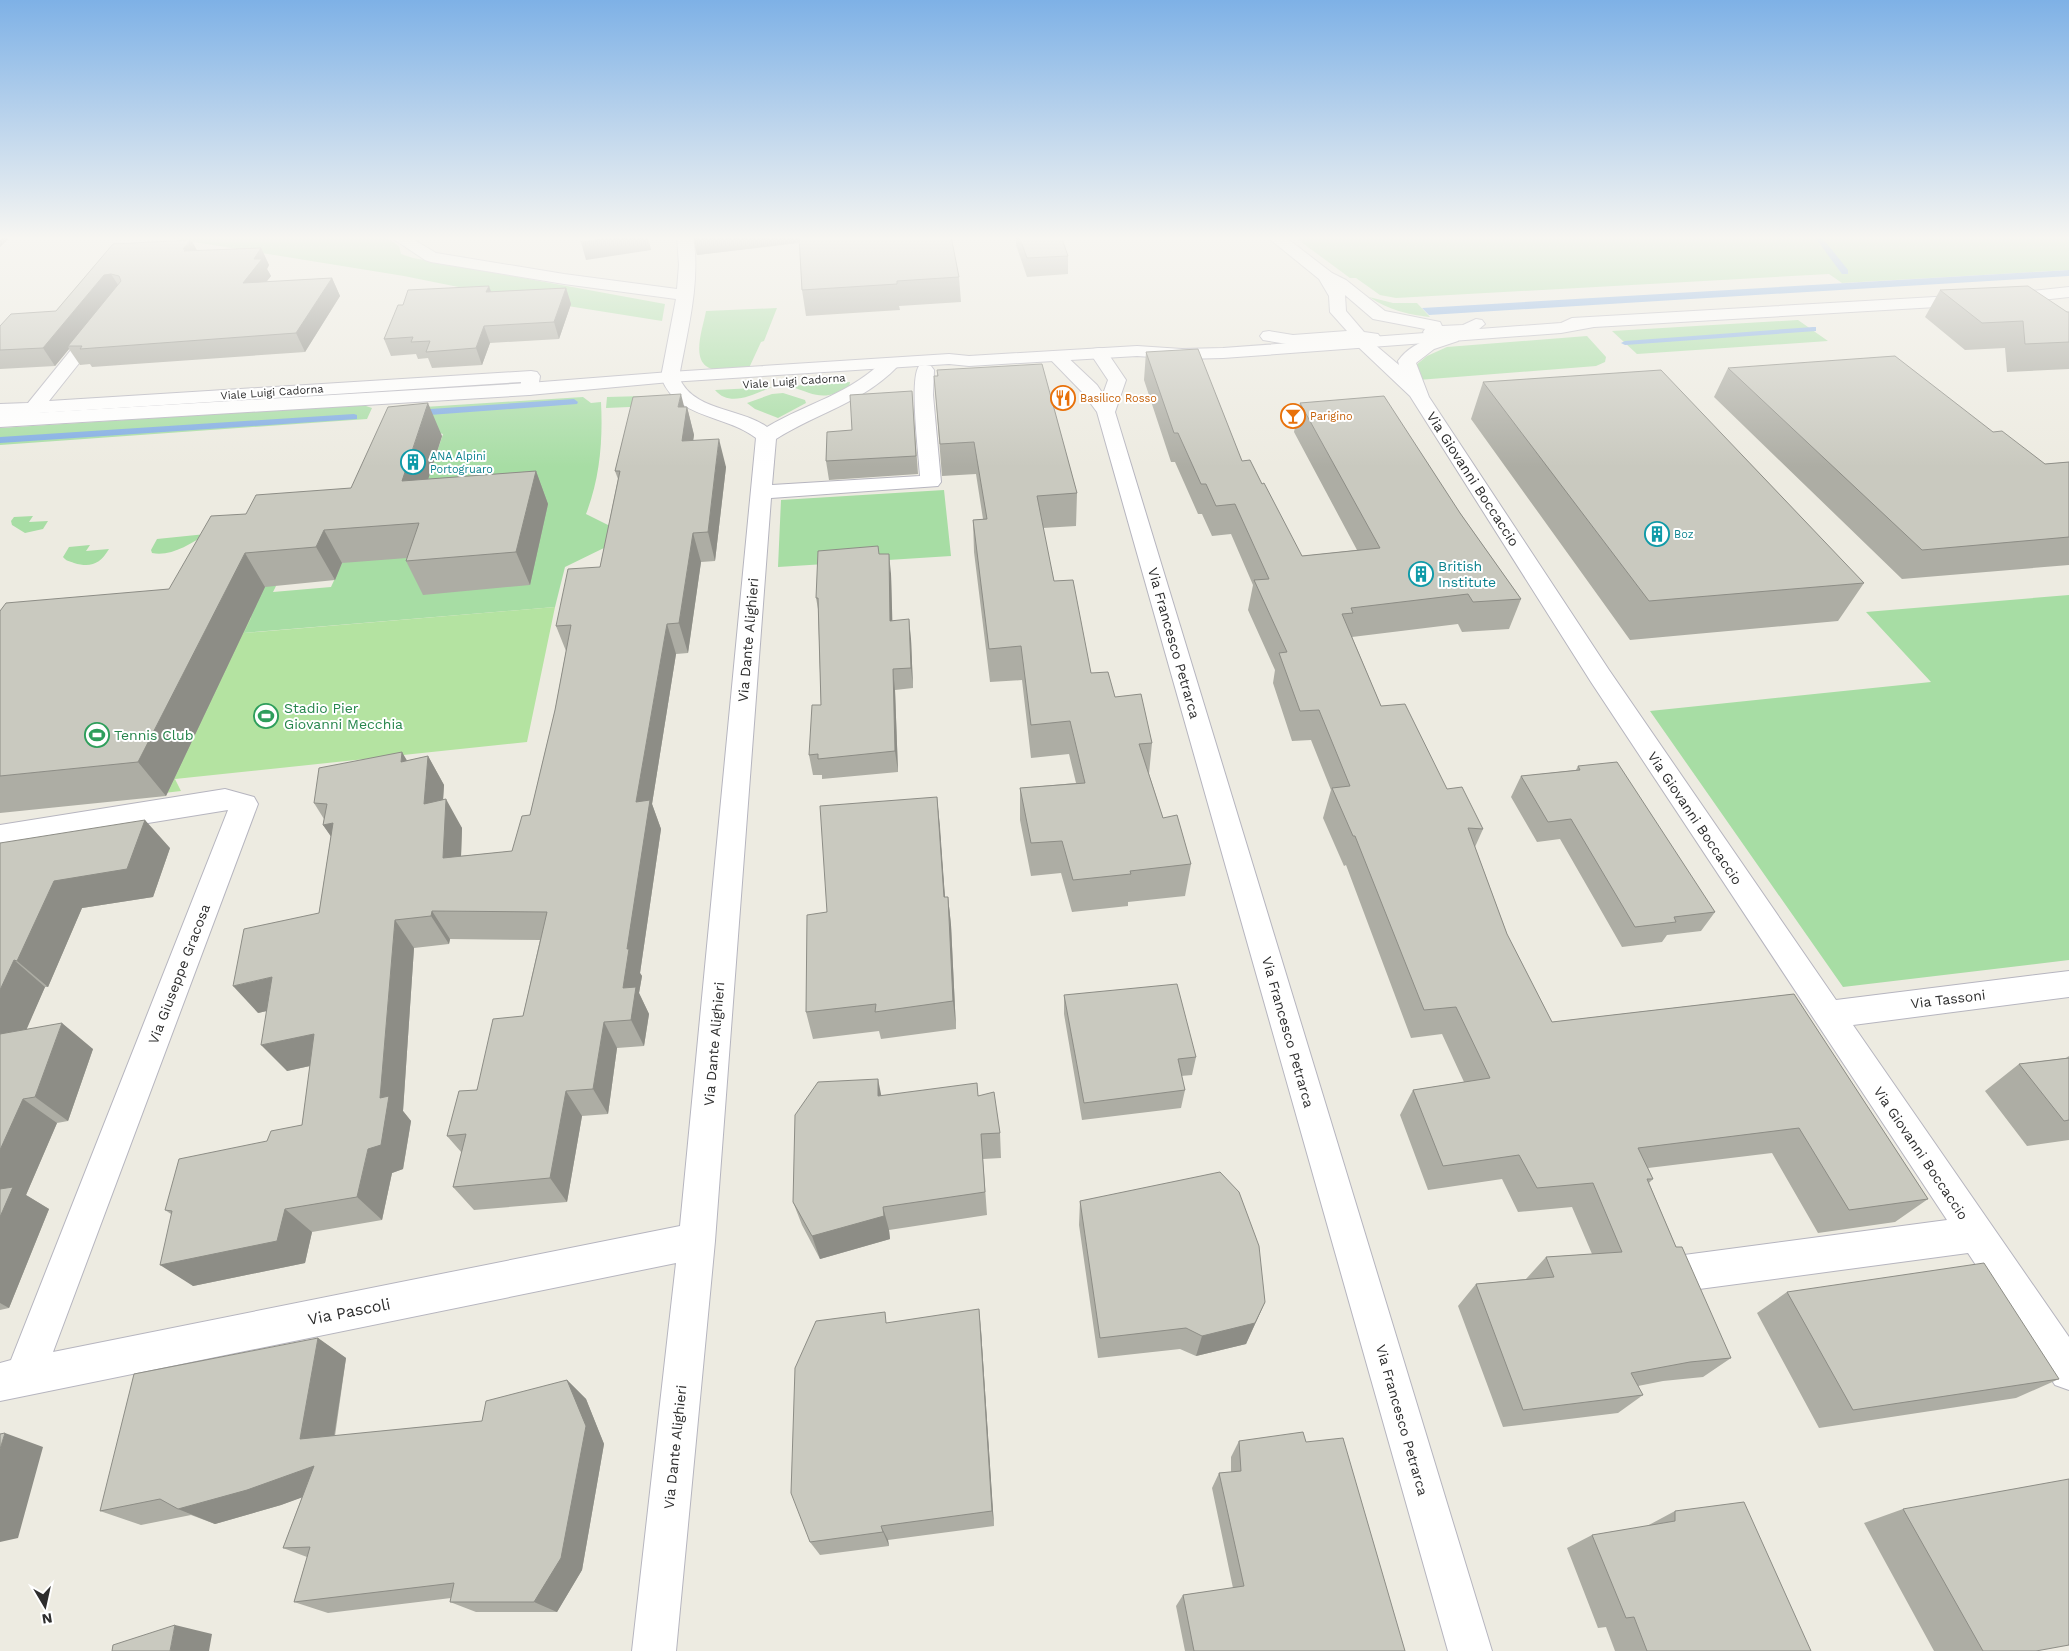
<svg xmlns="http://www.w3.org/2000/svg" width="2069" height="1651" viewBox="0 0 2069 1651" font-family="'Work Sans',sans-serif">
  <style>
    .green { fill: #a7dda4 }
    .pitch { fill: #b4e3a1 }
    .water { fill: #80ace3 }
    .lines { fill: none; stroke-linecap: round; stroke-linejoin: round }
    .stream { fill: #80ace3; fill-rule: evenodd }
    .minor-casing { stroke: #b6b5bf; stroke-width: 2 }
    .secondary-casing { stroke: #b6b5bf; stroke-width: 2 }
    .minor { fill: #fff; fill-rule: evenodd }
    .secondary { fill: #fff; fill-rule: evenodd }
    .wall { fill: #adada4 }
    .shaded-wall { fill: #8d8d86 }
    .building { fill: #c9c9bf; stroke: #8d8d86 }
    .labels { text-anchor: middle; stroke-width: 4; stroke-linejoin: round; paint-order: stroke }
    .far-street-label { font-size: 11px; fill: #2d2d2d; stroke: #fff }
    .far-food-label { font-size: 11px; fill: #c56008; stroke: #fff; text-anchor: start }
    .far-culture-label { font-size: 11px; fill: #0d838f; stroke: #fff; text-anchor: start }
    .street-label { font-size: 14px; fill: #2d2d2d; stroke: #fff }
    .culture-label { font-size: 14px; fill: #0d838f; stroke: #fff; text-anchor: start }
    .leisure-label { font-size: 14px; fill: #27864d; stroke: #fff; text-anchor: start }
    .near-street-label { font-size: 16px; fill: #2d2d2d; stroke: #fff }
  </style>
  <rect width="100%" height="100%" fill="#edebe1"/>
  <path class="green" d="M157 236H384L399 246 401 254 413 258 665 304 662 321 498 295 404 276Z
    M1293 236H2069V270L1842 283 1829 274 1396 298 1380 295 1356 278H1350Z
    M1369 297 1393 303H1417L1430 317C1405 314 1390 310 1369 297Z
    M777 308 764 341 761 342 749 368C739 369 728 370 718 370 687 368 703 329 706 311Z
    M1798 320 1828 341 1637 354 1612 331Z
    M1587 336 1606 357 1605 362 1596 366 1418 380 1416 365 1427 356 1447 347Z
    M525 381 524 385 40 415 42 412Z
    M850 382 849 388C823 401 815 395 790 386Z
    M772 387C754 394 730 408 715 390Z
    M783 393 805 400 806 403 778 418 755 409 747 403 772 394Z
    M644 396 657 398 676 405 606 408 607 397Z
    M583 397 591 403 601 402C603 440 600 478 586 514L610 526 608 546 565 567 555 607 243 633 251 618 222 568 276 586 273 592 331 587 342 563 402 535 430 472 443 434 407 425 424 407Z
    M363 405 372 408 367 419 0 445V428Z
    M944 490 951 556 778 567 781 500Z
    M33 516 29 522 48 521 43 529 25 533 12 525 11 521 14 517Z
    M206 534C191 544 170 557 152 553L151 550 157 539Z
    M90 545 86 551 109 549C100 564 91 568 74 563 69 561 66 561 63 557L69 547Z
    M2069 595V960L1843 987 1650 711 1931 682 1866 612Z"/>
  <path class="pitch" d="M555 607 527 742 175 779 181 791 0 812V618L56 635 251 618 244 633Z"/>
  <path class="water" d="M2069 270V276L1429 315 1422 308Z"/>
  <g class="lines">
    <path class="stream" d="M1814 236H1821L1848 270V274H1842Z
      M1813 327H1816V331L1625 345 1621 343 1625 341Z
      M574 399 578 402 577 404 416 416 412 413 416 410Z
      M354 414 357 415V419L0 443V437Z"/>
    <defs>
      <path id="minor" d="M389 236H408L436 253 564 274 677 289 679 265 677 236H693C701 282 687 332 679 377 692 411 741 408 767 427 809 402 849 395 885 359L891 358 897 359 900 363 897 367C862 403 817 413 776 439L772 485 920 476C919 456 909 380 919 366L925 365 931 366 934 370 933 395 941 482 938 486 771 498 715 1241 676 1651H632L676 1263 0 1401V1363L11 1360 228 810 0 847V825L225 789 254 797 258 804 53 1352 680 1226 756 438C725 414 676 419 661 377L676 299 564 284 431 262 425 260Z
        M1266 236H1284L1332 273 1346 280 1385 311 1440 322 1442 326 1463 325 1476 319 1482 320 1485 324 1473 334 1460 336 1458 341 1434 349 1416 363 1429 397 1609 670 1836 1000 2069 971V997L1853 1025 2069 1337V1390L2055 1385 1968 1253 1684 1291 1671 1286 1666 1273 1671 1260 1684 1255 1947 1220 1591 682 1410 396 1353 342 1293 345 1263 340 1260 336 1263 332 1269 331 1293 335 1347 331 1330 312 1329 296 1319 279ZM1345 295 1373 319 1425 329 1423 332 1426 336 1435 337C1421 341 1406 349 1398 361L1399 365 1373 343 1378 342 1381 338 1378 334 1364 332 1346 311Z
        M98 323 104 324 107 328 49 401 531 371 537 372 540 376 538 389 536 393 529 395 522 393 520 389 521 382 39 413C33 421 29 424 19 421L16 417 18 415 0 416V404L28 403 92 324Z
        M1099 348 1105 349 1126 380 1115 412 1492 1651H1448L1097 412 1083 393 1047 356 1050 352 1056 351 1062 352 1097 385 1103 394 1108 380 1090 353 1093 349Z"/>
      <path id="secondary" d="M2069 287V297L2022 302 1594 327 1561 333 1223 358 1182 359 1137 356 969 366 949 364 670 382 529 395 0 427V415L529 383 670 372 949 354 969 356 1137 346 1182 349 1223 348 1561 323 1572 318 2022 292Z"/>
    </defs>
    <use href="#minor" class="minor-casing"/>
    <use href="#secondary" class="secondary-casing"/>
    <use href="#minor" class="minor"/>
    <use href="#secondary" class="secondary"/>
  </g>
  <path class="wall" d="M693 236H951L959 277 961 302 899 306 900 310 806 316 802 290 800 243 697 255Z
    M1016 236H1061L1068 256V274L1027 277 1016 245Z
    M191 240 197 251 261 248 269 265 267 269 271 276 266 282 332 278 340 296 305 352 92 367 90 364 80 365 69 349 55 366 0 369V326L56 311 113 244Z
    M566 288 571 304 559 339 490 343 482 365 432 368 428 358 418 359 416 354 391 356 384 339 403 305 492 292Z
    M1940 290 2069 312V369L2007 372 2005 348 1965 350 1925 317Z
    M1146 352 1242 461 1302 556 1357 550 1294 432 1300 403 1460 513 1521 599 1509 629 1462 632 1458 624 1352 637 1381 706 1447 789 1483 829 1475 847 1507 934 1552 1022 1794 994 1928 1199 1895 1222 1818 1233 1772 1153 1648 1168 1653 1179 1649 1183 1676 1247 1731 1358 1703 1377 1663 1381 1638 1386 1643 1395 1618 1413 1503 1427 1458 1306 1476 1284 1526 1279 1546 1257 1592 1254 1572 1207 1518 1212 1502 1179 1428 1190 1400 1115 1413 1090 1464 1082 1442 1034 1411 1038 1346 865 1344 866 1323 818 1331 790 1311 740 1292 741 1273 683 1275 670 1248 610 1253 585 1231 534 1212 536 1202 514H1198L1175 462H1171L1144 380Z
    M1728 368 1993 432 2045 464 2069 462V565L1902 579 1714 397Z
    M937 370 1077 493 1076 526 1043 528 1054 581 1091 673 1115 697 1152 743 1149 774 1163 818 1191 864 1185 896 1128 902V906L1072 912 1061 873 1031 876 1020 820V788L1076 783 1069 754 1031 758 1022 680 990 682 974 552 973 520 983 519 976 474 942 476 934 376H937Z
    M1483 382 1864 583 1838 621 1630 640 1471 419Z
    M912 391 918 474 829 480 826 461 852 430Z
    M684 407H687L694 435 693 440 726 467 715 561 701 562 688 653 676 654 652 804 661 829 640 973 642 976 639 993 649 1014 644 1046 617 1048 608 1114 582 1116 567 1202 474 1210 453 1187 462 1153 447 1136 523 1016 540 940 450 939 449 944 414 948 403 1111 411 1121 403 1169 392 1173 382 1220 312 1232 305 1263 193 1286 171 1214 165 1210 267 1141 302 1125 310 1066 287 1071 267 1011 258 1013 319 913 331 836 323 825 324 819 314 803 406 761 428 756 444 785 443 800 462 828 461 856 512 851 530 815 555 710 566 651 556 626 600 567 618 479 615 471Z
    M442 436 428 479 536 471 548 504 530 585 423 595 406 561 407 558 342 563 335 580 265 587 166 796 0 813V611L169 589 246 514 351 488Z
    M878 546 879 554 891 574 892 621 911 639 913 688 895 690 898 772 822 779V775H813L809 755 821 705 818 609 816 598Z
    M1578 766 1715 912 1701 931 1667 935 1662 942 1622 947 1560 839 1537 842 1511 797 1521 776 1576 770Z
    M937 797 945 897H948L951 925 956 1029 881 1039 879 1031 813 1039 806 1012 827 912Z
    M0 843 170 848 153 897 82 908 48 987H45L26 1029 93 1049 68 1121 57 1123 26 1195 49 1209 9 1308 0 1310Z
    M1064 995 1196 1057 1192 1075 1181 1076 1185 1090 1181 1108 1082 1120 1064 1014Z
    M2069 1056V1140L2027 1146 1985 1091 2019 1064 2066 1058Z
    M881 1096H978L1000 1133 1001 1158 983 1159 987 1215 889 1230 890 1239 820 1259 802 1225 793 1202Z
    M1080 1201 1265 1302 1246 1344 1196 1356 1180 1349 1098 1358 1079 1225Z
    M1787 1292 2059 1379 2016 1398 1819 1428 1757 1313Z
    M888 1323 981 1330 994 1526 888 1540 889 1546 820 1555 810 1542Z
    M318 1338 346 1358 335 1436 482 1421 567 1380 586 1399 604 1444 582 1570 557 1612H476L450 1602 451 1598 328 1613 294 1602 307 1557 283 1548 302 1497 281 1505 215 1524 191 1515 141 1525 100 1511Z
    M1239 1441 1306 1442 1405 1651H1185L1176 1606 1183 1595 1233 1588 1212 1488 1219 1473 1231 1472V1457Z
    M1903 1509 2036 1651H1934L1864 1523Z
    M1675 1511 1811 1651H1615L1606 1627 1598 1628 1567 1548 1592 1535 1647 1526Z"/>
  <path class="shaded-wall" d="M0 236H12L0 247Z
    M623 236H648L651 250 586 260 581 242Z
    M693 236H801L802 242 697 255Z
    M191 240 201 257 195 264 183 249Z
    M261 248 269 265 267 269 271 276 252 300 243 283 254 259Z
    M111 274 122 291 68 346 69 349 55 366 43 348 104 275Z
    M332 278 340 296 305 352 296 333Z
    M489 286 495 302 486 292Z
    M566 288 571 304 559 339 554 322Z
    M484 326 490 343 482 365 476 348Z
    M681 394 686 414 687 407 694 435 689 469 682 441 678 407Z
    M428 403 442 436 417 514 402 481Z
    M719 439 726 467 715 561 708 532Z
    M536 471 548 504 530 585 516 552Z
    M324 530 342 563 335 580 316 547Z
    M693 533 701 562 688 653 679 623Z
    M245 553 265 587 166 796 138 762Z
    M889 554 891 574 893 642 890 621Z
    M909 619 911 639 913 688 911 668Z
    M667 624 676 654 652 804 661 829 640 973 642 976 639 993 649 1014 644 1046 631 1020 623 988 627 949 636 802Z
    M893 669 895 690 898 772 895 751Z
    M402 752 419 781 401 762Z
    M428 756 444 785 441 832 424 804Z
    M937 797 940 827 947 926 944 897Z
    M446 799 462 828 460 886 443 858Z
    M145 820 170 848 153 897 82 908 48 987 17 961 54 881Z
    M333 823 343 854 323 825Z
    M948 897 951 925 956 1029 953 1001Z
    M432 911 450 939 449 944 431 916Z
    M395 920 414 948 403 1111 411 1121 403 1169 392 1173 382 1220 357 1197 380 1098Z
    M14 960 45 987 12 1063 0 1055V990Z
    M272 977 296 1004 258 1013 233 986Z
    M604 1022 617 1048 608 1114 593 1089Z
    M62 1023 93 1049 68 1121 35 1097Z
    M314 1034 337 1060 287 1071 261 1045Z
    M878 1079 883 1104 878 1096Z
    M566 1091 582 1116 567 1202 550 1178Z
    M23 1099 57 1123 26 1195 49 1209 9 1308 0 1303V1150Z
    M883 1207 889 1230 890 1239 820 1259 812 1236Z
    M285 1209 312 1232 305 1263 193 1286 160 1265Z
    M1265 1302 1246 1344 1196 1356 1202 1336Z
    M979 1309 981 1330 994 1526 992 1511Z
    M318 1338 346 1358 331 1456 300 1439Z
    M567 1380 586 1399 604 1444 582 1570 557 1612 534 1602Z
    M5 1433 43 1447 18 1538 0 1542V1449Z
    M314 1466 345 1482 281 1505 215 1524 178 1509Z
    M881 1526 888 1540 889 1546 883 1532Z
    M175 1625 212 1634 209 1651H170Z"/>
  <path class="building" d="M580 236H623L581 242Z
    M799 236H951L959 277 897 281V284L802 290Z
    M1019 236H1061L1068 256 1027 258Z
    M191 240 183 249H187L184 251 261 248 254 259H262L243 283 332 278 296 333 80 349 82 346H68L121 281 119 276 111 274 104 275 43 348 0 350V326L11 314 56 311 113 244Z
    M489 286 486 292 566 288 554 322 484 326 476 348 426 352 430 341 411 342 413 337 384 339 398 305H403L408 290Z
    M2028 286 2067 312H2069V342L2025 344 2023 321 1982 323 1940 290Z
    M1198 349 1242 461 1250 460 1262 484 1264 483 1302 556 1380 548 1300 403 1384 396 1460 513 1521 599 1473 602 1468 594 1351 608 1353 613 1342 614 1381 706 1405 704 1447 789 1462 787 1483 829 1468 828 1507 934 1552 1022 1794 994 1928 1199 1849 1210 1799 1128 1638 1148 1653 1179H1647L1676 1247H1682L1731 1358 1690 1362 1631 1373 1643 1395 1523 1410 1476 1284 1554 1277 1546 1257 1622 1252 1593 1183 1537 1188 1519 1155 1443 1166 1413 1090 1490 1078 1456 1007 1424 1010 1355 836H1353L1332 788 1350 786 1319 710 1300 711 1279 653 1287 652 1254 580 1269 579 1235 504 1216 506 1206 484H1201L1178 433H1174L1146 352Z
    M1895 356 1993 432 2002 431 2045 464 2069 462V537L1922 550 1728 368Z
    M1042 364 1077 493 1037 496 1054 581 1073 580 1091 673 1108 672 1115 697 1141 694 1152 743 1139 744 1163 818 1177 815 1191 864 1130 871 1131 874 1073 880 1062 841 1031 843 1020 788 1085 783 1070 721 1031 725 1021 646 989 649 973 520 987 519 974 442 940 444 934 376H938L937 370Z
    M1661 370 1864 583 1649 601 1483 382Z
    M912 391 916 456 826 461 827 432 852 430 850 395Z
    M681 394 678 407H687L682 441 719 439 708 532 693 533 679 623 667 624 636 802 650 800 627 949H629L623 988 636 987 631 1020 604 1022 593 1089 566 1091 550 1178 453 1187 466 1134 447 1136 459 1091 477 1090 493 1019 523 1016 547 912 432 911 431 916 395 920 380 1098 389 1096 381 1145 368 1149 357 1197 285 1209 277 1241 160 1265 172 1211 165 1210 179 1159 267 1141 271 1131 302 1125 314 1034 261 1045 272 977 233 986 244 929 319 913 333 823 323 825 327 804 314 803 319 768 402 752 401 762 428 756 424 804 446 799 443 858 512 851 522 816 530 815 555 710 571 625 556 626 568 569 600 567 620 471H615L633 397Z
    M428 403 402 481 536 471 516 552 406 561 419 523 324 530 316 547 245 553 138 762 0 776V611L6 603 169 589 211 516 246 514 256 495 351 488 388 407Z
    M878 546 879 554H889L890 621 909 619 911 668 893 669 895 751 818 759V754L809 755 812 705H821L818 598H816L818 551Z
    M1617 762 1715 912 1674 917 1676 922 1635 927 1571 819 1548 822 1521 776 1580 770 1578 766Z
    M937 797 944 897H948L953 1001 875 1012 876 1004 806 1012 807 915 827 912 820 806Z
    M145 820 127 869 54 881 17 961 14 960 0 990V843Z
    M1177 984 1196 1057 1178 1059 1185 1090 1084 1103 1064 995Z
    M62 1023 35 1097 23 1099 0 1150V1034Z
    M2069 1058V1120L2064 1121 2019 1064Z
    M878 1079V1096L977 1083 978 1096 994 1092 1000 1133 981 1134 985 1192 883 1207 884 1216 812 1236 793 1202 795 1115 818 1082Z
    M1220 1172 1239 1192 1259 1246 1265 1302 1255 1323 1202 1336 1186 1328 1100 1338 1080 1201Z
    M13 1187 0 1217V1189Z
    M1984 1263 2059 1379 1853 1410 1787 1292Z
    M979 1309 992 1511 881 1526 883 1532 810 1542 791 1493 795 1368 816 1321 885 1312 886 1323Z
    M318 1338 300 1439 482 1421 486 1401 567 1380 586 1426 561 1558 534 1602H450L454 1583 294 1602 310 1547 283 1548 314 1466 247 1490 178 1509 160 1499 100 1511 134 1374Z
    M1303 1432 1306 1442 1343 1438 1405 1651H1194L1183 1595 1244 1586 1219 1473 1241 1471 1239 1441Z
    M5 1433 0 1449V1434Z
    M2069 1479V1645L2036 1651H1983L1903 1509Z
    M1744 1502 1811 1651H1647L1634 1617 1626 1618 1592 1535 1675 1521V1511Z
    M175 1625 170 1651H112L113 1645Z"/>
  <linearGradient id="sky" x2="0" y2="1"><stop stop-color="#7eb1e6"/><stop offset="0.51" stop-color="#f7f6f2"/><stop offset="1" stop-color="#f7f6f2" stop-opacity="0"/></linearGradient>
  <rect width="2069" height="467" fill="url(#sky)"/>
  <defs>
    <symbol id="restaurant-ring" viewBox="-11 -11 22 22"><circle r="9.5" fill="#fff" stroke="#e8710a" stroke-width="1.5"/><path d="M-5-6h1v4h1v-4h1v4h1v-4h1v5L-1.5 .5V6h-2V.5L-5-1ZM5-6V6H3V1.5H1.5Q1.5-4 5-6Z" fill="#e8710a"/></symbol>
    <symbol id="bar-ring" viewBox="-11 -11 22 22"><circle r="9.5" fill="#fff" stroke="#e8710a" stroke-width="1.5"/><path d="M-6-5H6L.8 .8V4.5H3.5V6h-7V4.5H-.8V.8Z" fill="#e8710a"/></symbol>
    <symbol id="building-ring" viewBox="-11 -11 22 22"><circle r="9.5" fill="#fff" stroke="#0f9aa8" stroke-width="1.5"/><path d="M-4-6H4V6H1V3H-1V6H-4ZM-2.5-4.3h1.7v1.8h-1.7ZM.8-4.3h1.7v1.8H.8ZM-2.5-1h1.7V.8h-1.7ZM.8-1h1.7V.8H.8Z" fill="#0f9aa8"/></symbol>
    <symbol id="stadium-ring" viewBox="-11 -11 22 22"><circle r="9.5" fill="#fff" stroke="#2e9e5b" stroke-width="1.5"/><path d="M0-5a6.5 5 0 1 0 0 10a6.5 5 0 1 0 0-10ZM-3.5-1.8h7v3.6h-7Z" fill="#2e9e5b"/></symbol>
  </defs>
  <g fill-rule="evenodd">
    <use href="#restaurant-ring" x="1049" y="384" width="28" height="28"/>
    <use href="#bar-ring" x="1279" y="402" width="28" height="28"/>
    <use href="#building-ring" x="399" y="448" width="28" height="28"/>
    <use href="#building-ring" x="1643" y="520" width="28" height="28"/>
    <use href="#building-ring" x="1407" y="560" width="28" height="28"/>
    <use href="#stadium-ring" x="252" y="702" width="28" height="28"/>
    <use href="#stadium-ring" x="83" y="721" width="28" height="28"/>
  </g>
  <g class="labels">
    <g class="far-street-label">
      <text transform="translate(794 381) rotate(-4)" y="4">Viale Luigi Cadorna</text>
      <text transform="translate(272 392) rotate(-4)" y="4">Viale Luigi Cadorna</text>
    </g>
    <g class="far-food-label">
      <text x="1080" y="402">Basilico Rosso</text>
      <text x="1310" y="420">Parigino</text>
    </g>
    <g class="far-culture-label">
      <text x="430" y="460">ANA Alpini<tspan x="430" dy="13">Portogruaro</tspan></text>
      <text x="1674" y="538">Boz</text>
    </g>
    <g class="street-label">
      <text transform="translate(1473 479) rotate(57)" y="5">Via Giovanni Boccaccio</text>
      <text transform="translate(748 640) rotate(-85)" y="5">Via Dante Alighieri</text>
      <text transform="translate(1174 643) rotate(74)" y="5">Via Francesco Petrarca</text>
      <text transform="translate(1695 818) rotate(56)" y="5">Via Giovanni Boccaccio</text>
      <text transform="translate(179 974) rotate(-69)" y="5">Via Giuseppe Gracosa</text>
      <text transform="translate(1948 999) rotate(-7)" y="5">Via Tassoni</text>
      <text transform="translate(1288 1032) rotate(74)" y="5">Via Francesco Petrarca</text>
      <text transform="translate(714 1044) rotate(-85)" y="5">Via Dante Alighieri</text>
      <text transform="translate(1921 1153) rotate(56)" y="5">Via Giovanni Boccaccio</text>
      <text transform="translate(1402 1420) rotate(74)" y="5">Via Francesco Petrarca</text>
      <text transform="translate(675 1447) rotate(-84)" y="5">Via Dante Alighieri</text>
    </g>
    <g class="culture-label">
      <text x="1438" y="571">British<tspan x="1438" dy="16">Institute</tspan></text>
    </g>
    <g class="leisure-label">
      <text x="284" y="713">Stadio Pier<tspan x="284" dy="16">Giovanni Mecchia</tspan></text>
      <text x="114" y="740">Tennis Club</text>
    </g>
    <g class="near-street-label">
      <text transform="translate(349 1311) rotate(-11)" y="6">Via Pascoli</text>
    </g>
  </g>
  <g transform="translate(45 1606) rotate(171)" stroke="#ffffff" stroke-width="4" paint-order="stroke">
  <path d="M0-4L9 19L0 12L-9 19Z" fill="#2d2d2d"/>
  <text y="-8" font-size="14" font-weight="bold" text-anchor="middle" fill="#2d2d2d">N</text>
  </g>
</svg>
